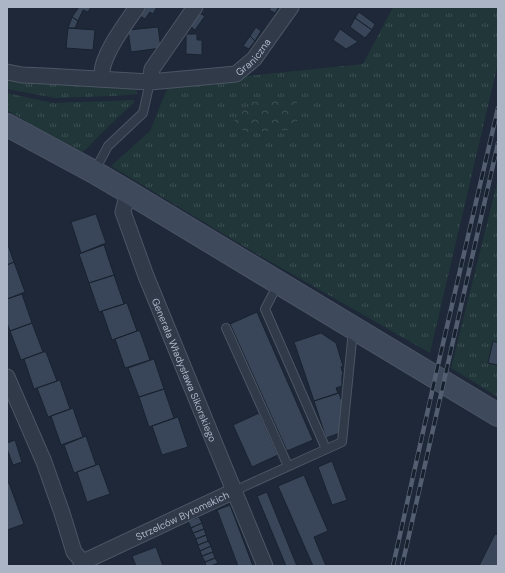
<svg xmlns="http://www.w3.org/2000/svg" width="505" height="573" viewBox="0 0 505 573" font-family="'DM Sans',sans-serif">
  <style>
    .grass { fill: url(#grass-tufts) }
    .park { fill: url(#park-crowns) }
    .building { fill: #394659; stroke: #19222f }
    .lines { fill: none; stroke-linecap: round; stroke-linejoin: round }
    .lane-casing { stroke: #4c5564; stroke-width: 10 }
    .street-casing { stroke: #4c5564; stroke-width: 17 }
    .secondary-casing { stroke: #4c5564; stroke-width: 24 }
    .lane { stroke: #313a49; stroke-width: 8 }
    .street { stroke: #313a49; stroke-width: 15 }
    .secondary { stroke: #3f495c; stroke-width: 22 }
    .rail-casing { stroke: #535e70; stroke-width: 4.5 }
    .rail { stroke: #17202d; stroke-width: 3; stroke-dasharray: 9; stroke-linecap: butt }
    .labels { text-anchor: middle; stroke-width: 4; stroke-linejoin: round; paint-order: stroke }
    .street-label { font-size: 10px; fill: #abb5c6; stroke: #17202d }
  </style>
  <defs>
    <pattern id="grass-tufts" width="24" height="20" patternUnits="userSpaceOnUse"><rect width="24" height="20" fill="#203639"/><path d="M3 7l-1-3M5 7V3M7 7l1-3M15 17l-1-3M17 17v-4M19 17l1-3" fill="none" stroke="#3e5154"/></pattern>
    <pattern id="park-crowns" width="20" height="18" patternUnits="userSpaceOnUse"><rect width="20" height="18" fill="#203639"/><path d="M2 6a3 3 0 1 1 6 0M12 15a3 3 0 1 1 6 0" fill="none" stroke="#3e5154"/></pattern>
  </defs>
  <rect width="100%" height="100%" fill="#1e2838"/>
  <path class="grass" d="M393 7H498V63L430 353 250 250 111 166 150 131 169 84 363 64Z
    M7 77 93 86 136 88 137 94 115 96 55 98 7 89Z
    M7 93 53 103 134 100V103L113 122 83 152 39 129 7 110Z
    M498 179V397L451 368Z"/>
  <path class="park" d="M297 99V130L245 132 233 122 252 102Z"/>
  <path class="building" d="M79 7H91L88 12 83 10 78 21 72 17Z
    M144 7H157L153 14 150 12 145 19 138 15Z
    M271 7H279L275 13 269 10Z
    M359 12 375 24 372 30 355 18Z
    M199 13 205 16 195 30 190 26Z
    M72 17 78 21 75 28H68Z
    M355 18 372 30 365 38 350 27Z
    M158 27 161 48 131 52 128 30Z
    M256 27 261 31 255 41 250 36Z
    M68 28 95 30 93 50 66 48Z
    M340 29 358 42 346 49 333 40Z
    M186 34H197V40H202V55L186 54Z
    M250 36 255 41 249 49 243 46Z
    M96 214 106 243 81 253 71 222Z
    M7 242 14 262 7 265Z
    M104 245 114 275 89 283 79 254Z
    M14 262 25 292 7 299V265Z
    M114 275 124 304 99 312 89 283Z
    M22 294 32 323 10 331 7 323V299Z
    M127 303 137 331 112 340 102 311Z
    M257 312 313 440 287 451 230 324Z
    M32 323 43 352 21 360 10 331Z
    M137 331H140L150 360 125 368 115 339Z
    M321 333 336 343 343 366 341 367 343 374 342 375V386L336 388 338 393 314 401 294 342Z
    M493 341 498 343V365L488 363Z
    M43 352H46L57 381 34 389 24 359Z
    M154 359 164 389 139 397 128 368Z
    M60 380 70 409 48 417 37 388Z
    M164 389 174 418 149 427 139 397Z
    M339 393 343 405 340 433 326 438 314 401Z
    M73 408 83 437 61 445 51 416Z
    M259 413 278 455 252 467 233 425Z
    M178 417 188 447 162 455 152 426Z
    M86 436 96 465 74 473 64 445Z
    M15 440 22 462 13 465 7 449V443Z
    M332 461 347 500 332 505 318 467Z
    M99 464 110 494 87 502 77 472Z
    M304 475 328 531 314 537 326 566H313L278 486Z
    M7 483H9L24 524 7 530Z
    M267 492 297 566H286L257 496Z
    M230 505 253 566H238L217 510Z
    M199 517 202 523 191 528 188 521Z
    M202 523 204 529 193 533 191 528Z
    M204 529 206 535 196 539 193 533Z
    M495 534 498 535V566H479Z
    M206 535 208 541 198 545 196 539Z
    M208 541 211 546 200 551 198 545Z
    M211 546 213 552 202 556 200 551Z
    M156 547 163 566H136L132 556Z
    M213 552 215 558 205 562 202 556Z
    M215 558 218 563 211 566H206L205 562Z"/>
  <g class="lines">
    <defs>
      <path id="lane" d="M94 172 108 146 143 113 150 82
        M278 284 265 309 326 449
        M226 328 288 466
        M234 491 342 442 353 330"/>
      <g id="street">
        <path id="s1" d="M7 72 22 75 45 76 150 82 236 74 254 59 291 7"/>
        <path d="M101 79C102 74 102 70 103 66 108 47 126 23 137 7"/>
        <path d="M150 82 152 69 195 7"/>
        <path id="s2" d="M128 192 123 212 146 276 265 566"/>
        <path d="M7 377 44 462 62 513 74 552 83 562"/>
        <path id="s3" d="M81 566 83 562 234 491"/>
      </g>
      <path id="secondary" d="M7 125 94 172 128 192 498 415"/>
    </defs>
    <use href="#lane" class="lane-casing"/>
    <use href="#street" class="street-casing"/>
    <use href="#secondary" class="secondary-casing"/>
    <use href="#lane" class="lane"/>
    <use href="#street" class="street"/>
    <use href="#secondary" class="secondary"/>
    <defs>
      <path id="rail" d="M393 566 438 365 498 108
        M402 566 498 143"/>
    </defs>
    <use href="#rail" class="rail-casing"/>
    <use href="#rail" class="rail"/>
  </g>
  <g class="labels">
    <g class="street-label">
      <text dy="4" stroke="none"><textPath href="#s1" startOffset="254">Graniczna</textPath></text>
      <text dy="4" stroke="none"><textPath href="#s2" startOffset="190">Generała Władysława Sikorskiego</textPath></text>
      <text dy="4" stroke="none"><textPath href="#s3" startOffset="114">Strzelców Bytomskich</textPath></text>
    </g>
  </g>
  <rect width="505" height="573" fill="none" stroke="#abb5c6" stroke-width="16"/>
</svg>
